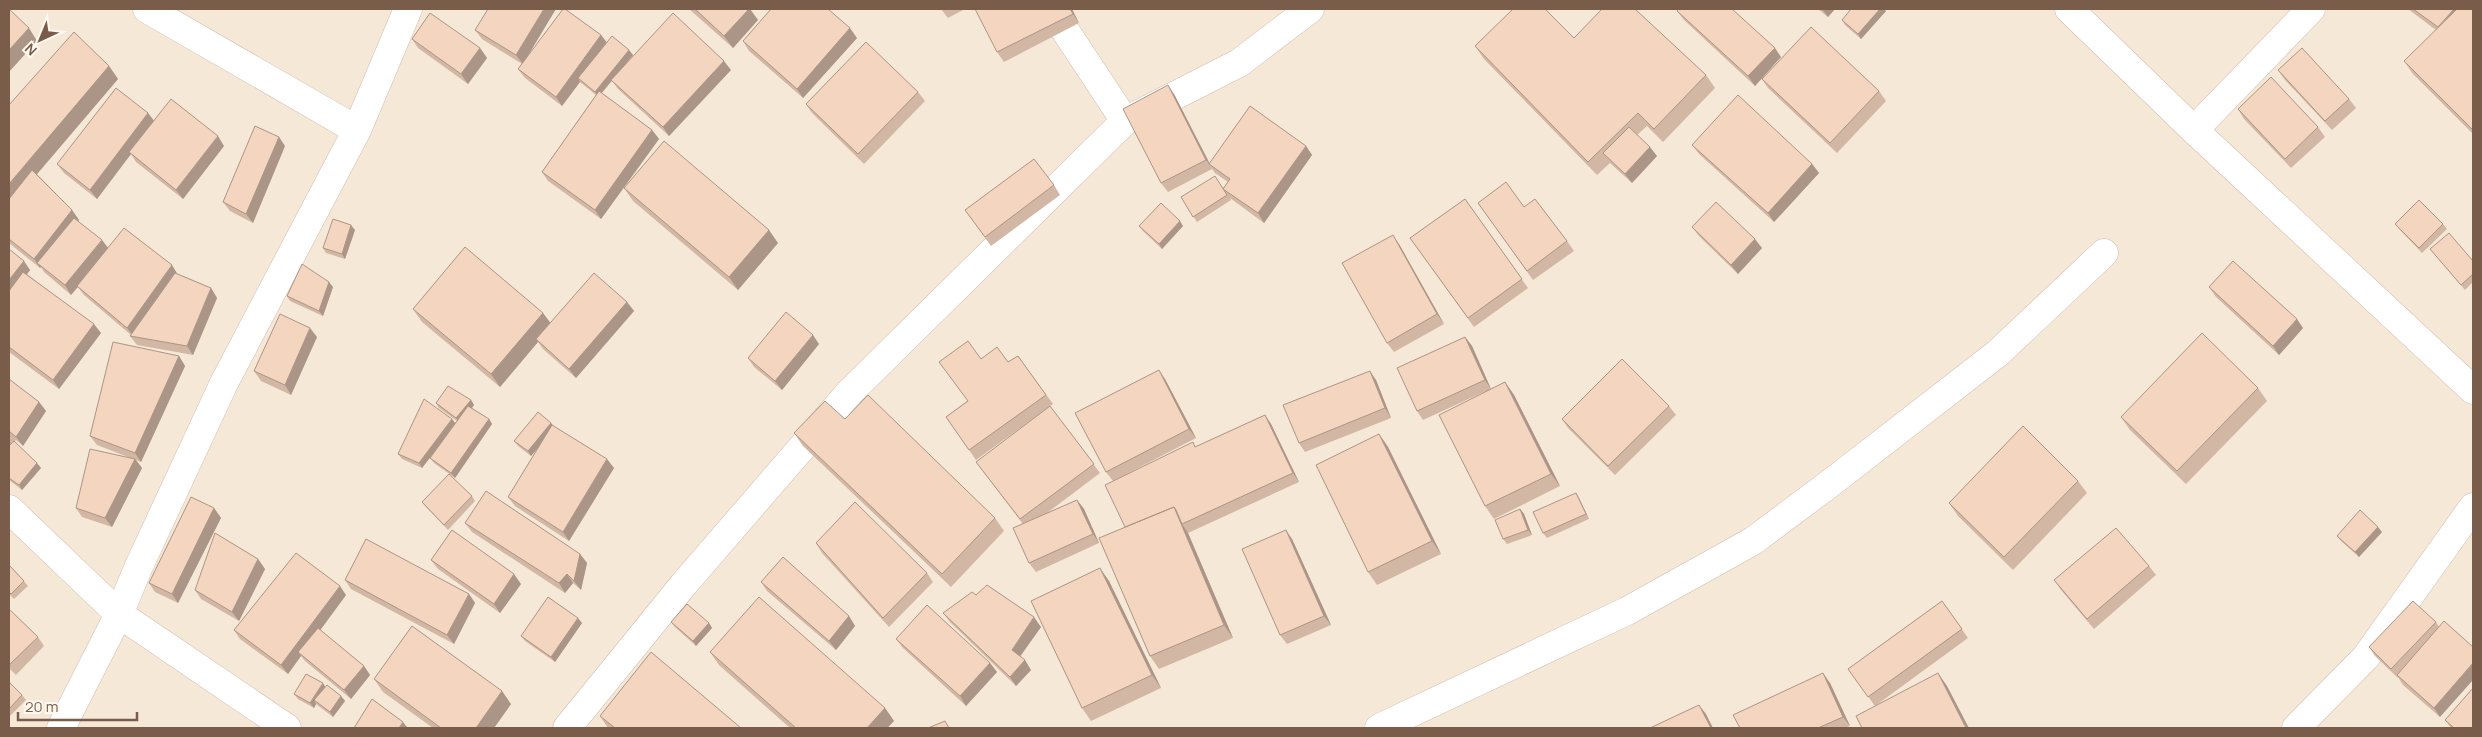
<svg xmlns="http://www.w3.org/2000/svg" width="2482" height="737" viewBox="0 0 2482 737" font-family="Manrope,sans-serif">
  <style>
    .residential { fill: #f6e8d6 }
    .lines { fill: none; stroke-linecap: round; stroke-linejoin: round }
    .minor-casing { stroke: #d1bdad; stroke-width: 29 }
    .minor { stroke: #fff; stroke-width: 28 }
    .wall { fill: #d2b7a4 }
    .shaded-wall { fill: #ab9586 }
    .building { fill: #f4d5bf; stroke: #ab9586 }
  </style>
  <rect width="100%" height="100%" fill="#fdf6e9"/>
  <path class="residential" d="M9 9H2473V728H9Z"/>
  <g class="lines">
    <defs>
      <path id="minor" d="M147 9 357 130
        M1051 9 1125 121
        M2069 9 2194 130 2473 390
        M2194 130 2311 9
        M9 509 119 614 287 728
        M61 728 119 614 139 566 224 383 357 130 408 9
        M567 728 684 584 849 393 1125 121 1239 63 1310 9
        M1379 728 1627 611 1753 541 1828 485 1998 353 2104 253
        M2296 728 2366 657 2473 507"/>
    </defs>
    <use href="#minor" class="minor-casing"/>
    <use href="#minor" class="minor"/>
  </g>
  <path class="wall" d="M689 9H750L758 20 733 48Z
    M941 9H965L948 18Z
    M1072 9 1079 23 1004 62 997 52Z
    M1818 9H1835L1828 17Z
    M2408 9H2473V134L2413 74 2404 61 2436 30Z
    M1677 11 1781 57 1755 86 1684 20Z
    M1886 11 1861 39 1845 25 1842 20Z
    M475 30 527 57 601 35 607 43 633 55 620 71 731 70 669 136 618 89 612 81 602 93 652 130 659 139 601 219 548 181 542 172 596 95 580 82 562 106 525 78 518 69 522 64 482 39Z
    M857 38 803 98 749 51 743 41Z
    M1574 38 1706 75 1715 88 1663 142 1647 126 1637 135 1657 156 1632 183 1610 163 1597 175 1484 59 1475 46Z
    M412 39 480 48 487 58 468 84 418 48Z
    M109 66 118 79 37 174 72 210 79 220 78 221 108 248 178 274 211 288 217 298 193 355 137 345 130 336 131 335 84 295 78 287 71 295 44 272 41 267 40 268 9 243V105Z
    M2278 70 2349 99 2356 108 2332 130 2285 80Z
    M1762 79 1879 91 1886 101 1837 153 1768 88Z
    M918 92 925 101 864 164 812 113 806 104Z
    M1174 94 1209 163 1306 146 1312 155 1264 223 1230 198 1231 200 1197 222 1181 197 1223 188 1228 182 1215 173 1212 169 1168 192 1161 183Z
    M2238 109 2318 127 2325 137 2291 168 2244 119Z
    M154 121 224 146 183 199 136 162 131 154 97 199 64 173 57 164Z
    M1692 145 1812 164 1819 173 1774 222 1699 154Z
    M285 146 253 223 230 211 223 202Z
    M1054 185 1060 195 991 246 965 210Z
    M624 188 778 243 738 290 633 201Z
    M1465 199 1528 288 1474 327 1410 238Z
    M1478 203 1567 241 1574 251 1533 280Z
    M2395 224H2443L2447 229 2422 253 2399 229Z
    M1139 226H1183L1162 249 1143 231Z
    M1692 227 1762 248 1738 274 1699 236Z
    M355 230 345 259 326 253 323 248Z
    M1399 244 1444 324 1394 352 1387 343Z
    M9 249 30 270 27 274 101 333 59 389 9 352Z
    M2430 249 2473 261V282L2465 290Z
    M333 287 323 316 290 301 287 296Z
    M2209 287 2303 328 2279 355 2216 297Z
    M627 302 634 311 576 378 543 349 538 342 500 387 422 322 413 309 543 313 550 323Z
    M317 337 291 395 261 381 254 371Z
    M1465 337 1472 346 1491 389 1505 382 1514 395 1560 486 1494 519 1485 506 1486 391 1423 420 1417 411Z
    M819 344 782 390 754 367 748 358Z
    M179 356 185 366 141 462 136 460 142 468 112 527 82 517 76 508 128 457 97 445 90 436Z
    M1018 356 1053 404 1050 406 1100 473 1047 513 1077 500 1084 509 1099 543 1036 572 1029 563 1023 524 976 462 1045 410 976 460 946 417 967 401 981 359 1008 362Z
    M9 379 39 402 46 411 23 446 16 440 14 442 41 468 22 490 9 480Z
    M1165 379 1196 438 1113 481 1106 472Z
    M1376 380 1391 418 1305 452 1299 443Z
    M2258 388 2267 401 2186 484 2130 430 2121 417Z
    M471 400 474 405 472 408 489 419 492 424 455 478 434 463 430 458 438 447 422 468 402 459 398 454 452 419 455 423 457 421 439 408 436 403Z
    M1669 406 1676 415 1615 475 1568 428 1562 419Z
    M1265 415 1271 424 1299 482 1188 533 1233 638 1159 669 1150 656 1125 527 1196 447Z
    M551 423 553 426 614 468 569 541 515 506 508 497 538 448 531 456 518 446 514 441Z
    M794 433 995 518 1004 531 951 587 803 446Z
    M1379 434 1388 447 1441 554 1377 585 1368 572Z
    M2078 481 2087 493 2013 570 1958 516 1949 503Z
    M1576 493 1579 498 1589 519 1547 538 1543 533Z
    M472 496 475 501 448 530 426 507 422 502Z
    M214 508 221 518 178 603 155 592 149 583Z
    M1520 509 1524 514 1532 535 1507 544 1503 539Z
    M465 523 580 554 587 563 581 590 573 583 565 593 472 532Z
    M2382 532 2359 557 2341 541 2337 536Z
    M1292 539 1331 625 1287 644 1280 635Z
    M816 543 927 573 933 582 889 627 822 553Z
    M258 559 265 569 239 621 201 599 195 590Z
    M431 560 521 584 500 613 438 569Z
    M9 565 24 581 28 586 14 599 9 594Z
    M2149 566 2156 575 2094 629 2061 590 2054 580Z
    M345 580 469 594 475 603 454 644 351 589Z
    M1109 581 1161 688 1091 721 1082 708Z
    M761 582 849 616 855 626 836 650 767 591Z
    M346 595 320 630 364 666 370 675 351 699 305 661 301 656 288 674 240 639 234 630Z
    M976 595 1041 627 1020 657 1031 670 1016 686 950 622 943 613Z
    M1942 601 1968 638 1875 706 1848 669Z
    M9 609 38 637 44 646 16 675 9 668Z
    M671 622 709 623 712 628 696 646 675 627Z
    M2436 622 2439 627 2440 717 2403 685 2398 677V678L2375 656 2369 647Z
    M582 623 555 662 525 641 521 636Z
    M896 639 990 663 997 672 966 706 903 648Z
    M710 652 885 708 894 721 887 728H790L719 665Z
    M374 679 511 704 494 728H433L383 692Z
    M9 682 22 695 26 700 10 716 9 714Z
    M1830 683 1850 726 1845 728H1740Z
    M325 687 341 696 345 701 333 717 316 704 314 708 298 699 294 694Z
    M600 716 741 728H608Z
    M2445 720 2473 728H2451Z"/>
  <path class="shaded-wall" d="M544 9H556L523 64 516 55Z
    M749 9H750L758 20 733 48 724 36Z
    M1070 9H1072L1079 23 1073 14Z
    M1822 9H1835L1828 17Z
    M1880 9H1884L1886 11 1861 39 1858 34Z
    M2454 9H2467L2439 28Z
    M29 28 37 41 9 72V50Z
    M850 28 857 38 803 98 797 89Z
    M601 35 608 44 578 78 580 82 562 106 556 97Z
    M480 48 487 58 468 84 461 74Z
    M1775 48 1781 57 1755 86 1748 76Z
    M629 50 633 55 598 97 595 92Z
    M724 61 731 70 669 136 663 127Z
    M109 66 118 79 9 207V184Z
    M1168 85 1174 94 1211 166 1206 160Z
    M148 113 155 122 129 152 131 154 97 199 90 190Z
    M652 130 659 139 601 219 595 210Z
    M218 136 224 146 183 199 176 190Z
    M279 137 285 146 253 223 246 214Z
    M1306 146 1312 155 1264 223 1258 213Z
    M1650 147 1657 156 1632 183 1625 174Z
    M1812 164 1819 173 1774 222 1768 213Z
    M72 210 79 220 42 266 37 263 41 267 40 268 34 259Z
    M1180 221 1183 226 1162 249 1159 244Z
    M351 225 355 230 345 259 342 254Z
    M769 230 778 243 738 290 729 277Z
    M1393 235 1399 244 1444 324 1437 314Z
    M1755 239 1762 248 1738 274 1731 265Z
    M102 240 109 249 71 295 65 285Z
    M24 261 30 270 9 298V280Z
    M172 265 178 275 133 336 127 328Z
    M329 282 333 287 323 316 319 311Z
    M211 288 217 298 193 355 187 346Z
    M627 302 634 311 576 378 569 369Z
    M543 313 552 325 536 339 538 342 500 387 491 374Z
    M2297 319 2303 328 2279 355 2273 346Z
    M94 324 101 333 59 389 53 380Z
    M310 328 317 337 291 395 285 385Z
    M813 335 819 344 782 390 775 381Z
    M1465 337 1472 346 1491 389 1485 380Z
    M179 356 185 366 141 462 135 453Z
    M1159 370 1165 379 1196 438 1189 429Z
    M1370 371 1376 380 1391 418 1385 408Z
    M1505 382 1514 395 1560 486 1551 474Z
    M471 400 474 405 460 423 456 418Z
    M39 402 46 411 23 446 16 437Z
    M1265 415 1271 424 1299 482 1293 473Z
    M452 419 456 424 422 468 419 463Z
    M489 419 492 424 455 478 451 473Z
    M551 423 555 428 531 456 528 451Z
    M1379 434 1388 447 1441 554 1432 541Z
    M135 459 142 468 112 527 105 518Z
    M607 459 614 468 569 541 563 532Z
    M37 463 41 468 22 490 19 485Z
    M1576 493 1579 498 1589 519 1586 514Z
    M1077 500 1084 509 1099 543 1093 534Z
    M1174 507 1182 519V524L1188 533 1233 638 1224 625Z
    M214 508 221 518 178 603 172 594Z
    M1520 509 1524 514 1532 535 1528 530Z
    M2378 527 2382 532 2359 557 2355 552Z
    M1286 530 1292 539 1331 625 1324 616Z
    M580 554 587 563 581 590 574 581Z
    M258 559 265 569 239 621 232 612Z
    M1100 568 1109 581 1161 688 1152 675Z
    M514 574 521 584 500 613 494 604Z
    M567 574 573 583 565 593 559 583Z
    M340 586 346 595 302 655 298 652 301 656 288 674 281 665Z
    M469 594 475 603 454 644 447 635Z
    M849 616 855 626 836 650 829 641Z
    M1034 617 1041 627 1018 659 1012 650Z
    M578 618 582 623 555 662 551 657Z
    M709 623 712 628 696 646 693 641Z
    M1025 660 1031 670 1016 686 1010 677Z
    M990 663 997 672 966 706 960 696Z
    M2473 663V680L2440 717 2434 708Z
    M364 666 370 675 351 699 344 690Z
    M1823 673 1830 683 1850 726 1843 717Z
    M1938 673 1947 686 1969 728H1966Z
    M323 683 326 688 314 700 316 704 314 708 310 703Z
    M502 691 511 704 494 728H476Z
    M341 696 345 701 333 717 330 712Z
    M1699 705 1706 714 1713 728H1711Z
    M885 708 894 721 887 728H867Z
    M403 722 407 727 406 728H399Z"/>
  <path class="building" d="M9 9 29 28 9 50Z
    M488 9H544L516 55 475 30Z
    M563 9H565L601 35 556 97 518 69Z
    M695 9H749L724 36Z
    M771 9H828L850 28 797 89 743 41Z
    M975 9H1070L1073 14 997 52Z
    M1513 9H1545L1574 38 1602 9H1635L1706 75 1654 129 1638 113 1588 162 1475 46Z
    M1679 9H1732L1775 48 1748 76 1677 11Z
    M1851 9H1880L1858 34 1842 20Z
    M2413 9H2454L2438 27Z
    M2457 9H2473V130L2404 61Z
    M430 13 480 48 461 74 412 39Z
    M673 13 724 61 663 127 611 80Z
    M1811 27 1879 91 1830 143 1762 79Z
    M74 32 109 66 9 184V105Z
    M612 36 629 50 595 92 578 78Z
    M866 42 918 92 858 154 806 104Z
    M2302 48 2349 99 2325 121 2278 70Z
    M2271 77 2318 127 2285 159 2238 109Z
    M1168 85 1206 160 1161 183 1123 109Z
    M116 88 148 113 90 190 57 164Z
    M599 91 652 130 595 210 542 172Z
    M1738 95 1812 164 1768 213 1692 145Z
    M171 99 218 136 176 190 129 152Z
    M1250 106 1306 146 1258 213 1223 189 1230 179 1209 164Z
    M255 126 279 137 246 214 223 202Z
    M1629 127 1650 147 1625 174 1603 153Z
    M664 141 769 230 729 277 624 188Z
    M1034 159 1054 185 985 237 965 210Z
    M32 170 72 210 34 259 9 239V199Z
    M1215 176 1227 195 1193 217 1181 197Z
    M1506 182 1524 207 1535 199 1567 241 1527 271 1478 203Z
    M1465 199 1522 279 1468 318 1410 238Z
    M2419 200 2443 224 2419 248 2395 224Z
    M1716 202 1755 239 1731 265 1692 227Z
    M1161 203 1180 221 1159 244 1139 226Z
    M74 218 102 240 65 285 37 263Z
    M333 219 351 225 342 254 323 248Z
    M124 228 172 265 127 328 77 286Z
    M2449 233 2473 261V274L2461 285 2430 249Z
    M1393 235 1437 314 1387 343 1342 263Z
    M465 247 543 313 491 374 413 309Z
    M9 249 24 261 9 280Z
    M2233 261 2297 319 2273 346 2209 287Z
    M302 264 329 282 319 311 287 296Z
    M23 272 94 324 53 380 9 347V291Z
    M175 273 211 288 187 346 130 336Z
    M594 273 627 302 569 369 536 339Z
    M786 312 813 335 775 381 748 358Z
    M280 314 310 328 285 385 254 371Z
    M2202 333 2258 388 2177 471 2121 417Z
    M1465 337 1485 380 1417 411 1397 368Z
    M968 341 981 359 997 347 1008 362 1018 356 1046 395 969 450 946 417 968 401 939 362Z
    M113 342 179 356 135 453 90 436Z
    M1622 359 1669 406 1608 466 1562 419Z
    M1159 370 1189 429 1106 472 1075 413Z
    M1370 371 1385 408 1299 443 1283 405Z
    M9 379 39 402 16 437 9 431Z
    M1505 382 1551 474 1485 506 1439 415Z
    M448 386 471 400 456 418 436 403Z
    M868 395 995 518 942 574 794 433 825 401 845 419Z
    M424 399 452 419 419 463 398 454Z
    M468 406 489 419 451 473 430 458Z
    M1050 406 1094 464 1020 519 976 462Z
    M538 412 551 423 528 451 514 441Z
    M1265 415 1293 473 1182 524 1176 510 1174 507 1125 527 1105 485 1193 442 1195 447Z
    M552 425 607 459 563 532 508 497Z
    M2023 426 2078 481 2004 557 1949 503Z
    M1379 434 1432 541 1368 572 1316 465Z
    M14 441 37 463 19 485 9 478V446Z
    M90 449 135 459 105 518 76 508Z
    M449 474 472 496 444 525 422 502Z
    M486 491 580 554 574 581 567 574 559 583 465 523Z
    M1576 493 1586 514 1543 533 1533 512Z
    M191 497 214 508 172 594 149 583Z
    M1077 500 1093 534 1029 563 1013 528Z
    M855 502 927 573 883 618 816 543Z
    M1174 507 1224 625 1150 656 1099 538Z
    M1520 509 1528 530 1503 539 1495 520Z
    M2360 510 2378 527 2355 552 2337 536Z
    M2116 528 2149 566 2087 619 2054 580Z
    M452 530 514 574 494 604 431 560Z
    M1286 530 1324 616 1280 635 1242 549Z
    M215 533 258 559 232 612 195 590Z
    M366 539 469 594 447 635 345 580Z
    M296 553 340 586 281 665 234 630Z
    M783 557 849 616 829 641 761 582Z
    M9 565 24 581 11 594 9 592Z
    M1100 568 1152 675 1082 708 1031 601Z
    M987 585 1034 617 1012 650 1025 660 1010 677 943 613 972 592 976 595Z
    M548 597 578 618 551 657 521 636Z
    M759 597 885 708 867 728H796L710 652Z
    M1942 601 1962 629 1868 697 1848 669Z
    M2413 601 2436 622 2391 669 2369 647Z
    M687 604 709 623 693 641 671 622Z
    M927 605 990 663 960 696 896 639Z
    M9 609 38 637 9 665Z
    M2444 621 2473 647V663L2434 708 2397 675Z
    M412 626 502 691 476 728H441L374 679Z
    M318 628 364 666 344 690 298 652Z
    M651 652 741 728H615L600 716Z
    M1823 673 1843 717 1818 728H1740L1733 715Z
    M1938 673 1966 728H1862L1856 716Z
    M306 674 323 683 310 703 294 694Z
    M9 682 22 695 9 709Z
    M327 685 341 696 330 712 314 700Z
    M2473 688V728H2454L2445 720Z
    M372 699 403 722 399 728H354Z
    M1699 705 1711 728H1650Z
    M945 721 949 728H928Z"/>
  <rect width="2482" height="737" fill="none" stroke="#7a5c4a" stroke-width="20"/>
  <g transform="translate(40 40) rotate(224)" stroke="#fff9f0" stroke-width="4" paint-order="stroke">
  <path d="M0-4L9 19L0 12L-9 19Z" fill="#7a5c4a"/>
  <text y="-8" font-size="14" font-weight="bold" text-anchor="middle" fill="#7a5c4a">N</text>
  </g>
  <path d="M18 712v8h119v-8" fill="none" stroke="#7a5c4a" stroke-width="2.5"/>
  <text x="25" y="712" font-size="15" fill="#7a5c4a" stroke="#fff9f0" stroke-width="4" paint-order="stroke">20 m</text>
</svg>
